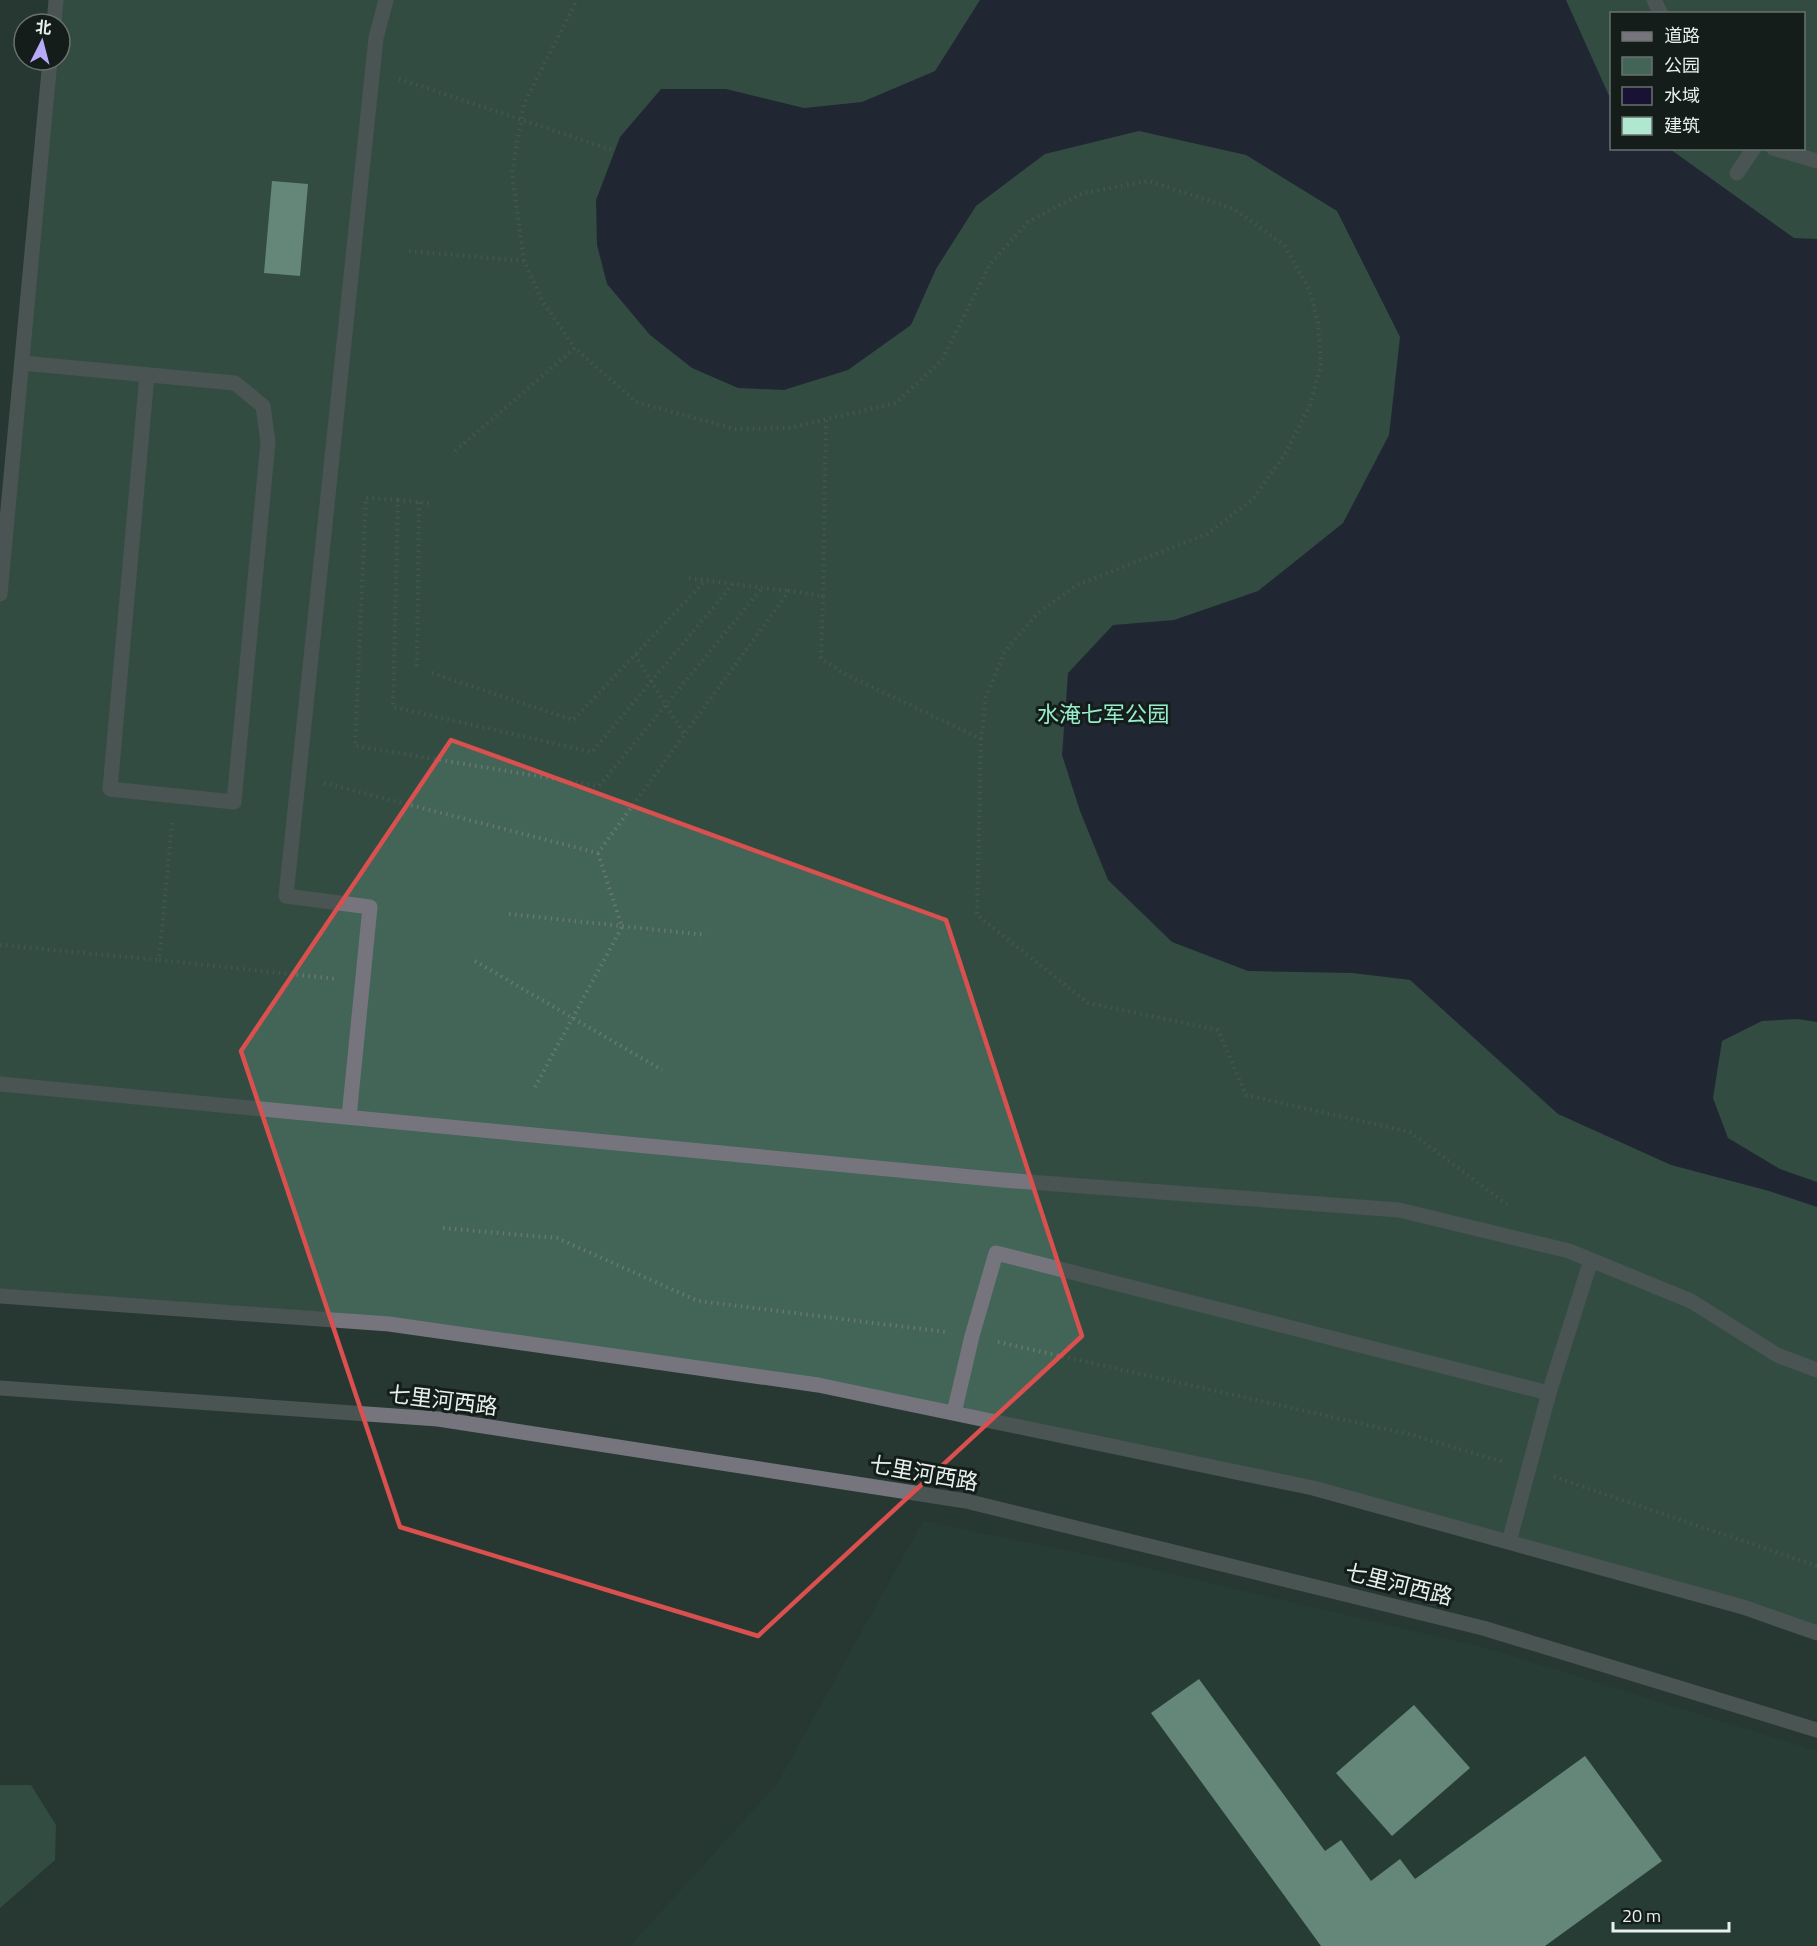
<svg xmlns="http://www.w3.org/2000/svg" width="1817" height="1946" viewBox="0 0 1817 1946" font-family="'Titillium Web','Noto Sans SC',sans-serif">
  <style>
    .built { fill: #284238 }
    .green { fill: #426557; fill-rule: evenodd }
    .water { fill: #1a1235 }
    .building { fill: #afe7d0 }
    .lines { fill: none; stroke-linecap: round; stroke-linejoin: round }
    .path { stroke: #687771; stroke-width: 4; stroke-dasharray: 1.5 4.5; stroke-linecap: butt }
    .minor { stroke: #76757d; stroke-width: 15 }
    .marked { fill: none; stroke: #d9504f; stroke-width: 4.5; stroke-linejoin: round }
    .labels { text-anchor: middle; stroke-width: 6; stroke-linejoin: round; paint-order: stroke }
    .park-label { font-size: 22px; fill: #97eccc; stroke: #151d1a }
    .street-label { font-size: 22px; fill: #e6f1ec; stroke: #151d1a }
  </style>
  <rect width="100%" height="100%" fill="#263831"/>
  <path class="built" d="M923 1521 1104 1558 1486 1648 1817 1751V1946H630L777 1784Z"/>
  <path class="green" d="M56 0H1817V1633L1313 1488 818 1385 389 1324 0 1296V594L50 60H60V24ZM1612 14H1804V148H1612Z
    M0 1785H31L56 1825 55 1860 0 1908Z"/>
  <path class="water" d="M980 0H1566L1611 100 1612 148 1670 149 1794 238 1817 239V1022L1798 1019 1762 1021 1722 1041 1713 1098 1728 1138 1780 1169 1817 1182V1207L1769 1191 1671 1165 1558 1114 1410 980 1352 973 1248 971 1172 942 1108 880 1080 811 1062 755 1068 673 1113 625 1174 620 1258 591 1343 523 1389 435 1400 337 1337 211 1246 155 1139 131 1045 154 976 206 936 269 911 325 848 370 784 390 738 388 692 368 650 335 607 284 597 245 596 200 620 137 661 89H726L804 108 862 102 935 71Z"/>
  <path class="building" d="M272 181 308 184 300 276 264 273Z
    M1199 1679 1325 1851 1341 1840 1371 1881 1400 1859 1415 1879 1585 1756 1662 1861 1545 1946H1321L1151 1713Z
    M1414 1705 1470 1768 1392 1836 1336 1773Z"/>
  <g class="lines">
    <path class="path" d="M399 79 615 151
      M409 251 524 261 543 302 575 348
      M524 261 512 173 524 104 577 0
      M455 451 575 348 636 402 735 429 789 428 896 403 942 360 990 264 1028 222 1083 193 1149 181 1234 209 1284 245 1309 289 1318 323 1321 365 1310 405 1285 454 1252 500 1207 534 1077 585 1038 613 1005 651 986 697 981 739
      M398 500 366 498 355 746 599 786 763 587
      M429 503 398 500 393 707 415 712 592 752 733 584 789 591
      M689 578 733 584
      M823 596 826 419
      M635 655 684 734
      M417 666 419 502
      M432 673 573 720 706 580
      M324 783 598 853 789 591 823 596 821 658 843 673 981 739 977 915 1088 1003 1218 1030 1246 1095 1410 1132 1509 1206
      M172 823 159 960 337 979
      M509 914 706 935
      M0 945 159 960
      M475 961 662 1070
      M535 1087 622 927 598 853
      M443 1228 557 1238 698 1301 946 1332
      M998 1342 1412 1435 1504 1462
      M1554 1477 1817 1566"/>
    <path class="minor" d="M1654 0 1661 14
      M54 24 56 0
      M1773 148 1817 161
      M1737 173 1754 148
      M22 363 235 383 263 406 268 442 234 802 110 789 147 375
      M0 594 50 60
      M0 1084 1003 1180 1399 1210 1569 1251 1691 1301 1777 1355 1817 1370
      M349 1117 370 907 286 896 376 38 386 0
      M0 1296 389 1324 818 1385 1313 1488 1743 1607 1817 1633
      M0 1388 438 1419 966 1501 1483 1628 1817 1730
      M1549 1393 1591 1260
      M954 1413 972 1336 996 1253 1549 1393 1509 1542"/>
  </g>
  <path d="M0 0H1817V1946H0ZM451 740 946 920 1082 1336 758 1636 400 1527 241 1051Z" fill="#263831" fill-opacity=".55" fill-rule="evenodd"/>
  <path class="marked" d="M451 740 946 920 1082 1336 758 1636 400 1527 241 1051Z"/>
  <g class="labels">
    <g class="park-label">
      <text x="1103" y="722">水淹七军公园</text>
    </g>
    <g class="street-label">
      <text transform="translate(443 1400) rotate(7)" y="8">七里河西路</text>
      <text transform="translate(924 1473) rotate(10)" y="8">七里河西路</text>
      <text transform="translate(1399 1584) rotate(14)" y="8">七里河西路</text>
    </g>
  </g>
  <rect x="1610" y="12" width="195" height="138" fill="#151d1a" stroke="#69726e" stroke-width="1.5"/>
  <rect x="1622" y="32" width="30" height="9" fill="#76757d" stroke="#69726e" stroke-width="1.5"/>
  <text x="1664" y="42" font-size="18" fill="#e6f1ec">道路</text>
  <rect x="1622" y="57" width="30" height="18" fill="#426557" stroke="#69726e" stroke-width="1.5"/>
  <text x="1664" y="72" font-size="18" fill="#e6f1ec">公园</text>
  <rect x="1622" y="87" width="30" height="18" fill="#1a1235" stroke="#69726e" stroke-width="1.5"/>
  <text x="1664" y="102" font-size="18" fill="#e6f1ec">水域</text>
  <rect x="1622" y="117" width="30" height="18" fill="#afe7d0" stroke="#69726e" stroke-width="1.5"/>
  <text x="1664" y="132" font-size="18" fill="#e6f1ec">建筑</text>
  <g transform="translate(42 42) rotate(6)"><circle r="28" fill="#151d1a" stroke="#69726e" stroke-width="1.5"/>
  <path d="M0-4.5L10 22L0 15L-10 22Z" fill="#b7abf8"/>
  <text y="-9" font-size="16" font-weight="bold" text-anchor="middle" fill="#e6f1ec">北</text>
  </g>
  <path d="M1613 1922v9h116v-9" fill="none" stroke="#e6f1ec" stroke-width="3"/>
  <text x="1622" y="1922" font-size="18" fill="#e6f1ec" stroke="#151d1a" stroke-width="4.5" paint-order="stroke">20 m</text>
</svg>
